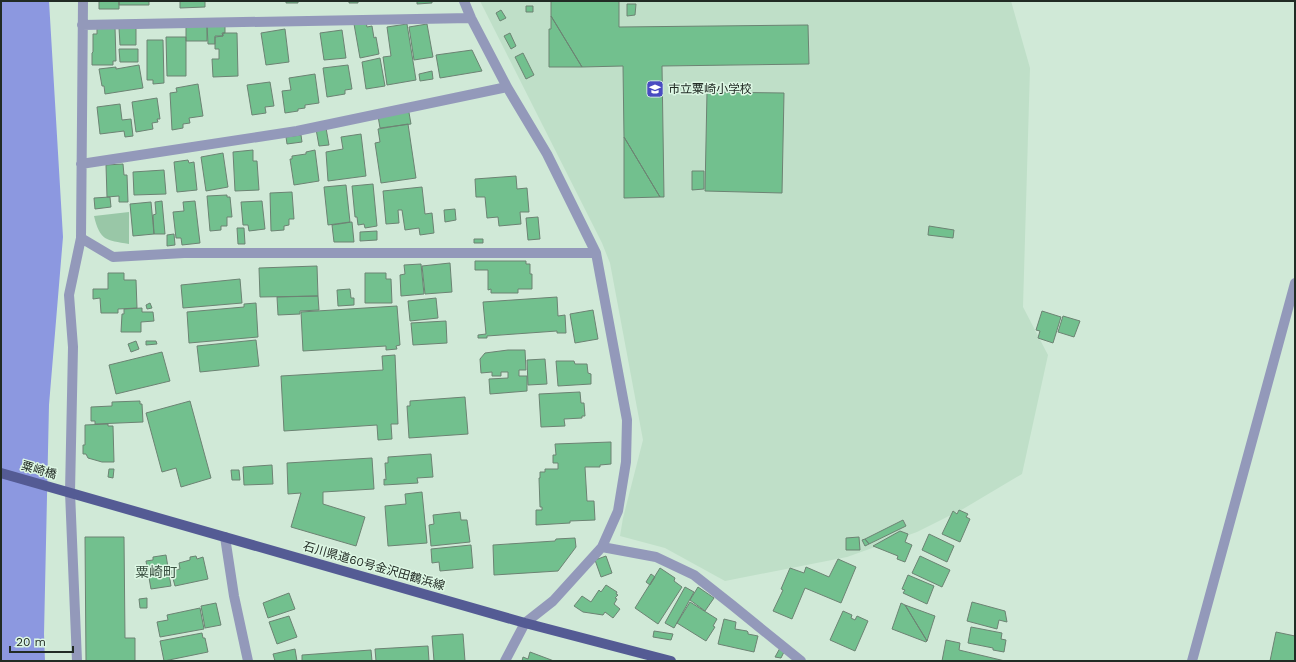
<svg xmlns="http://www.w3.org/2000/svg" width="1296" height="662" viewBox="0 0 1296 662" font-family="'Work Sans','Noto Sans JP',sans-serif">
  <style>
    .built { fill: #bfdfc8 }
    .green { fill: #99c7a7 }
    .water { fill: #8c98e0 }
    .building { fill: #72c08e; stroke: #6c8373 }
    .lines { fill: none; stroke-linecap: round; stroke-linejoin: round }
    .minor { stroke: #9399ba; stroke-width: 10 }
    .tertiary { stroke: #9399ba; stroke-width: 10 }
    .primary { stroke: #545b94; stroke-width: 10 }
    .labels { text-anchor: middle; stroke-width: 3; stroke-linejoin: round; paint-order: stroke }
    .poi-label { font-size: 12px; fill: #212b24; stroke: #ddf7e4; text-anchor: start }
    .street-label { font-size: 12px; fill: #212b24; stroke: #ddf7e4 }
    .quarter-label { font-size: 14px; fill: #3b5142; stroke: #ddf7e4 }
  </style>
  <rect width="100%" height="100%" fill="#d0e9d7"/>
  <path class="built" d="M480 1H1011L1030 68 1023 307 1048 355 1022 474 963 509 917 532 847 557 725 581 665 548 620 536 623 518 643 440 610 263 602 243Z"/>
  <path class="green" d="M129 212V244C106 240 100 241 94 216Z"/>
  <path class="water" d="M1 1H49L63 237 49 405 44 634 45 661H1Z"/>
  <path class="building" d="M99 1H119V9H99Z
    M119 1H149V5H119Z
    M180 1H205V7L180 8Z
    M286 1H298V3H286Z
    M349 1H358V3H349Z
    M417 1H432V3L417 4Z
    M551 1H619V27L808 25 809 64 662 66 664 197H660L624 137 623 66 582 67 551 16Z
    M627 4H636L635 15 627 16Z
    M526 6H533V12H526Z
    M501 10 506 18 500 21 496 13Z
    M551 16 582 67H549V29H551Z
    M366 22 367 27 372 26 374 38 376 37 379 54 360 58 354 24Z
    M407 24 416 80 387 85 383 57 391 56 387 27Z
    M427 24 433 57 414 60 409 27Z
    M186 25H207V41H186Z
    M207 25H225V33H222L223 36H215V44H208Z
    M115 27 116 61H113V65H92V53L93 52V34H97V28Z
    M119 28H136V45H120Z
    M285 29 289 62 266 65 261 33Z
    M342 30 346 58 324 60 320 33Z
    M223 33H237L238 76 213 77 212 59H219V49H215V37L223 36Z
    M510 33 516 46 511 49 504 36Z
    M166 37H186V76H167Z
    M147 40H163L164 83 153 84V80H147Z
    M119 49H138V62H120Z
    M472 50 482 71 440 78 436 55Z
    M523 53 534 75 526 79 515 57Z
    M380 58 385 86 366 89 362 62Z
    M139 65 143 88 105 94 104 86H102L99 69 116 67V69Z
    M348 65 352 89 345 90V94L327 97 323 68Z
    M432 71 433 79 420 81 419 74Z
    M315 74 319 103 305 105V108L298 109V111L285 113 282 91 291 90 289 78Z
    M270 82 274 106 265 107 266 113 252 115 247 85Z
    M198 84 203 116 189 118 190 123 183 124V128L172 130 170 93 177 92 176 88Z
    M707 92 784 93 782 193 705 191Z
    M157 98 160 119H157L158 122 152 123 153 129 136 132 132 102Z
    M120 104 122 120 131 119 133 136 125 137 124 131 100 134 97 107Z
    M408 107 411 124 380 128 378 116Z
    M408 124 416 178 381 183 375 143 380 142 378 129Z
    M326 128 329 145 319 146 316 129Z
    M361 134 366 176 328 181 326 152 343 149 341 137Z
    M301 135 302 142 287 144 286 137Z
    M624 137 660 197 624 198Z
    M253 150V161H257L259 190 235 191 233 152Z
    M315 150 319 181 294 185 290 159H292V156L306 154V152Z
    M223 153 228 187 206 191 201 157Z
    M188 160 189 163 194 162 197 190 177 192 174 162Z
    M123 164 124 175H127L128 202H119V196L107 197 106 165Z
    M164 170 166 194 134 195 133 172Z
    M692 171H704V189L692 190Z
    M516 176 517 189 527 188 529 212H520L521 224 499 226 498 217 487 218 485 197H476L475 179Z
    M373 184 377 226 365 228 364 224 358 225 357 217H355L352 186Z
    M346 185 350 222 328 225 324 187Z
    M422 187 425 214 432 213 434 233 420 235 419 228 405 230 402 210H398L399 223 386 224 383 191Z
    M292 192 294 219H289V225L284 226V230L271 231 270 193Z
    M227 195V197H230L232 217H227V226H221V230L210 231 207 196Z
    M110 197 111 207 95 209 94 198Z
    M162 201 165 234H154L153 215 156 214 155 202Z
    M195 201 200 243 182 245 181 238H176L173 212 184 211 183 202Z
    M262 201 265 229 249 231 248 225H243L241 202Z
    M151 202 154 234 133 236 130 204Z
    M455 209 456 220 445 222 444 210Z
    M538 217 540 239 528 240 526 218Z
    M352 222 354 242H334L332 225Z
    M929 226 954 230 953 238 928 235Z
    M237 228H244L245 244H238Z
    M377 231V240L360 241V232Z
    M174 234 175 245 167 246V235Z
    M474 239H483V243H474Z
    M475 261H526V264H530V274H532V289H518V293H491V289L488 290V270H475Z
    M450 263 452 292 425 294 422 266Z
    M421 264 424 294 401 296 400 275 405 274 404 265Z
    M317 266 318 296 260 297 259 268Z
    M108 273H124V280H136L137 308 118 309V313H101L100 298 93 299V289H108Z
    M365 273H386V279H391L392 303H365Z
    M240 279 242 303 183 308 181 285Z
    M350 289 351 298H354V305L338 306 337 290Z
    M318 296 319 310 300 311V314L278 315 277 297Z
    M557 297 558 316 565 315 566 333H557V331L487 336V338H478V335L486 334 483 302Z
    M436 298 438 318 410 321 408 301Z
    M150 303 152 308 147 309 146 305Z
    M256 303 258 337 189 343 187 312 244 307V304Z
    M397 306 400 345 396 346 397 349 386 350V346L303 351 301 312Z
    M142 308V312H153L154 321 141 322V332H121L122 314H124V309Z
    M593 310 598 339 575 343 570 314Z
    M1042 311 1061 317 1053 343 1038 338 1040 331 1036 330Z
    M1063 316 1080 321 1074 337 1058 332Z
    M446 321 447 343 413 345 411 323Z
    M256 340 259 366 200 372 197 346Z
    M136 341 139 349 131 352 128 344Z
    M146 341H156L157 344 146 345Z
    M508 350H525L526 370H519V376H527V391L490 394 489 379 508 378V372H501V376H492V372L481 373 480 359 485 353Z
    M162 352 170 381 116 394 109 365Z
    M395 355 398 424H391L392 439 378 440 377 425 284 431 281 376 383 370 382 356Z
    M545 359 547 384 528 385 527 360Z
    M556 361H574L575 364H587L588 373 591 374V384L558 386Z
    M580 392 581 403H584L585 416H582V418L564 419 565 426 541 427 539 394Z
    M465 397 468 434 409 438 407 406H410V401Z
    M140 401V404H142L143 422 95 424V421H91V407L112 406V402Z
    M190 401 211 478 181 487 176 468 162 472 146 413Z
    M108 424V426H113L114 462H102L88 458 86 454H83V445H85V425Z
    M611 442V464L600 465V467H585L587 501H594L595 520 570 521V523L536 525V510H542V507H540L539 478H540V472H545V469H558V463H553V455H556L555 444Z
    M431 454 433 477 417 478 418 483 384 485V479L386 480 385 463H388V457Z
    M372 458 374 489 323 492V504L365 517 356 546 291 527 301 493 288 494 287 463Z
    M272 465 273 484 244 485 243 467Z
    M109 469H114L113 478 108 477Z
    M231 470H239L240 480H232Z
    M422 492 427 543 388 546 385 506 406 504 405 494Z
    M959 510 968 514 966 517 970 519 960 542 942 534 953 511 957 514Z
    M460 512 461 520H467L470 542 431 546 429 525 434 524 433 515Z
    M903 520 906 526 869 544 865 539Z
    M900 531 908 534 905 542 912 545 905 562 897 559 898 556 873 546Z
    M929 534 954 546 947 562 922 550Z
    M85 537H124L125 638H135V661H86Z
    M859 537 860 550H846V538Z
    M575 538 576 547 558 571 494 575 493 545 555 541 556 539Z
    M865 539 869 544 865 546 862 540Z
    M471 545 473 568 440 571 439 562 432 563 431 549Z
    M166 555 171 586 151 589 146 561 153 560V557Z
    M196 556 197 559 203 557 208 579 175 586 171 571 180 569 179 563 190 560V557Z
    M606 556 612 573 601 577 595 560Z
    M920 556 950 570 942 587 912 573Z
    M838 559 856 567 841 603 805 588 792 619 773 611 783 590 781 589 790 568 804 573 806 567 829 577Z
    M660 568 675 578 674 581 682 587 658 624 635 608Z
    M651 574 655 577 650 585 646 582Z
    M908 575 934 586 927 604 903 593 905 590 902 589Z
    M606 585 617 592 616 594 618 595 615 598 617 599 614 604 620 609 613 618 605 612 603 615 583 612 574 606 582 596 591 602 599 590 601 592Z
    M685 587 694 592 674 628 665 623 666 621Z
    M698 587 714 598 705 611 690 600Z
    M289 593 295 609 268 618 263 603Z
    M147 598V608H140L139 599Z
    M690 602 717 619 713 626 715 627 706 641 677 623Z
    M972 602 1005 611 1007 622 999 620 997 629 967 621Z
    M216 603 221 625 205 628 201 606Z
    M901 603 905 605 927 641 926 642 892 629Z
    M905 605 935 616 927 641Z
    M200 608 204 629 160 637 157 622 168 620 167 615Z
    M843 611 852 615 851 618 855 620 857 616 868 621 855 651 830 640Z
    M289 616 297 637 277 644 269 622Z
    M724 619 736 622 735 629 747 631 748 632V634L758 636 754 652 718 644Z
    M971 627 1002 633 1001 639 1006 640 1004 652 993 650V648L968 643Z
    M654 631 673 634 671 640 653 637Z
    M1276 632 1295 636V661H1270Z
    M202 633 203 638H205L208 652 164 661 160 641Z
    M463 634 465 661H434L432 636Z
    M946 640 960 643 959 650 1005 661H942Z
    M428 646 429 661H376L375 649Z
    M780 648 784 652 781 658 775 657Z
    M295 649 297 661H275L273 654Z
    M371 650 372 661H302V655Z
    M530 652 554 661H522L523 657 528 659Z"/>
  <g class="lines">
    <path class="minor" d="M83 1 81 238 113 257 184 253H596
      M464 1 471 18 507 87 547 154 596 253 627 420 626 462 618 511 602 547 553 601 525 623 505 661
      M82 25 471 18
      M81 164 297 131 507 87
      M602 547 656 557 694 575 732 605 801 661
      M77 661 70 492 73 347 69 295 81 238
      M1192 661 1295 283"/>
    <path class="tertiary" d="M225 537 234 596 248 661"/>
    <path class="primary" d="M1 473 525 623 671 661"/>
  </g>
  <defs>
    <symbol id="school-square" viewBox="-11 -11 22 22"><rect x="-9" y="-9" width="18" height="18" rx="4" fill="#494bc1" stroke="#ddf7e4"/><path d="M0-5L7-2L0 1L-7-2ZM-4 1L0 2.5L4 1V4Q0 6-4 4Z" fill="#fff"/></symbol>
  </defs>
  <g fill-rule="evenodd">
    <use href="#school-square" x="645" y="79" width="20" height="20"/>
  </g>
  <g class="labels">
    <g class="poi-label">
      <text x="668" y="93">市立粟崎小学校</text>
    </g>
    <g class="street-label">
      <text transform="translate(39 470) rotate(16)" y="4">粟崎橋</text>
      <text transform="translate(374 566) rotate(16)" y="4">石川県道60号金沢田鶴浜線</text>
    </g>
    <g class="quarter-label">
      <text x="156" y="577">粟崎町</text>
    </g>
  </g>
  <rect width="1296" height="662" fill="none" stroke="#212b24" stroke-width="4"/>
  <path d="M10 646v6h63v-6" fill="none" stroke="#212b24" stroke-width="2"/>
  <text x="16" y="646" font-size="12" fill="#212b24" stroke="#ddf7e4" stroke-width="3" paint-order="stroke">20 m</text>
</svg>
